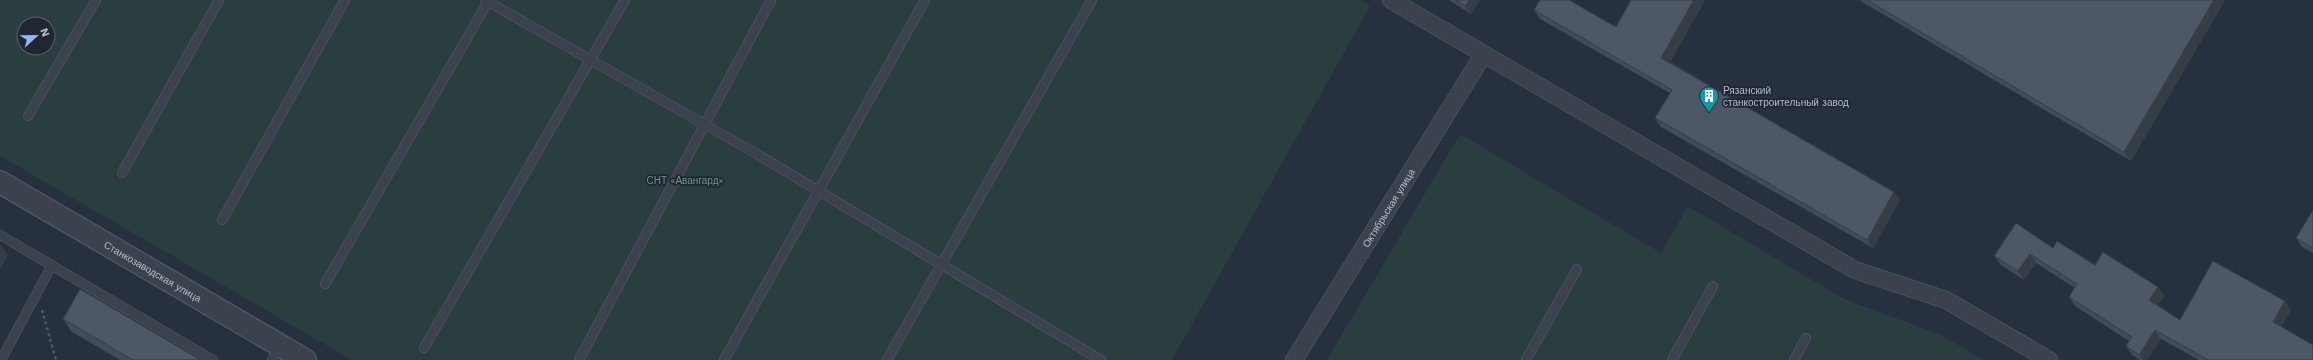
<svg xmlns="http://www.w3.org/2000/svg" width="2313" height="360" viewBox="0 0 2313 360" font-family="'Work Sans',sans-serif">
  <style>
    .green { fill: #2a3e40; fill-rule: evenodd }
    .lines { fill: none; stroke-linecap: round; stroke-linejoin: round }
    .service-casing { stroke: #58606c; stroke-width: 10 }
    .minor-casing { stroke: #58606c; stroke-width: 18 }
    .tertiary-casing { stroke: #58606c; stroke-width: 24 }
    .path { stroke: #495b5e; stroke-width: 2.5; stroke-dasharray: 3 3; stroke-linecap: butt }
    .service { stroke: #3b424e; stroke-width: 9 }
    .minor { stroke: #3b424e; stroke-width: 17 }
    .tertiary { stroke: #3b424e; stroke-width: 22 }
    .wall { fill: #424b58 }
    .shaded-wall { fill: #363d47 }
    .building { fill: #4d5766; stroke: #363d47 }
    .labels { text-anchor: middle; stroke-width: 3.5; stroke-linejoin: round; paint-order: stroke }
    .poi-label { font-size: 10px; fill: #b7bdc9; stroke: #1f2733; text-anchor: start }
    .park-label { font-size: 10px; fill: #70987a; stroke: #1f2733 }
    .street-label { font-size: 10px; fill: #b7bdc9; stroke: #1f2733 }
  </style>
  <rect width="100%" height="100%" fill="#27303e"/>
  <path class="green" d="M0 0H1361L1370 6 1172 360H352L0 156ZM24 24H48V48H24Z
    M1460 134 1661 253 1688 206 1844 299 1939 334 1984 360H1327Z"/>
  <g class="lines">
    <defs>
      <path id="service" d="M485 0 762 157 1101 360
        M28 116 96 0
        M122 173 219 0
        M222 220 345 0
        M0 235 213 360
        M325 284 489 0
        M424 348 625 0
        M1 360 52 265
        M272 360 279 345
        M579 360 771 0
        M724 360 925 0
        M887 360 1092 0
        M1526 360 1577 269
        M1672 360 1713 286
        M1794 360 1806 338"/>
      <g id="minor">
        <path d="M1391 0 1855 270 1946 300 2049 360"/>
        <path id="s1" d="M1294 360 1483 55"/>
      </g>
      <g id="tertiary">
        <path id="s2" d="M0 182 305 360"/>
      </g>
    </defs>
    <use href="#service" class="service-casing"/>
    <use href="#minor" class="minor-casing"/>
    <use href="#tertiary" class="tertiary-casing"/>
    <path class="path" d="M42 310 56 360"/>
    <use href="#service" class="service"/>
    <use href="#minor" class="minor"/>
    <use href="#tertiary" class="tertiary"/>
  </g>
  <path class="wall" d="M1449 0H1480L1471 14Z
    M1631 0H1705L1670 62 1894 192 1900 200 1873 248 1661 127 1655 118 1670 93 1540 19 1534 10 1616 27Z
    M1859 0H2225L2131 161Z
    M2313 210V253L2302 247 2296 238Z
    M2053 248 2095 265 2158 287 2164 296 2157 306 2180 320 2291 310 2281 327 2313 360H2199L2161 339 2147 360H2140L2132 355 2126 346 2129 341 2075 306 2069 297 2075 288 2036 263 2024 280 2001 265 1994 256Z
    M63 319 201 360H120L72 332Z"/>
  <path class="shaded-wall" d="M1469 0H1480L1471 14 1465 6Z
    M1694 0H1705L1667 66 1661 58Z
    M2214 0H2225L2131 161 2124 152Z
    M1894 192 1900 200 1873 248 1867 240Z
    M0 244 8 255 0 269Z
    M2030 254 2036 263 2024 280 2018 271Z
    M2158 287 2164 296 2155 309 2149 300Z
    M2285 301 2291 310 2279 331 2273 322Z
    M2155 330 2161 339 2147 360H2143L2139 355Z"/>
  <path class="building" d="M1456 0H1469L1465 6Z
    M1540 0H1569L1616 27 1631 0H1694L1661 58 1894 192 1867 240 1655 118 1672 90 1534 10Z
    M1867 0H2214L2124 152Z
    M2313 210V248L2296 238Z
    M2016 223 2053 248 2057 241 2095 265 2103 252 2158 287 2149 300 2180 320 2213 261 2285 301 2273 322 2313 345V360H2208L2155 330 2139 355 2126 346 2132 337 2069 297 2077 284 2030 254 2018 271 1994 256Z
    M80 289 201 360H133L63 319Z"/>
  <defs>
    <symbol id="building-pin" viewBox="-11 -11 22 30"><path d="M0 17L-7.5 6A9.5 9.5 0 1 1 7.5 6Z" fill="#0f9aa8" stroke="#1f2733"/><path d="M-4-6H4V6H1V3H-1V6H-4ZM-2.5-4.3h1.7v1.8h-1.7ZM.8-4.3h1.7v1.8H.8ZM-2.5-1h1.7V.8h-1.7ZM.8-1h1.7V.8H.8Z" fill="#fff"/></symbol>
  </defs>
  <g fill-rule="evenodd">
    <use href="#building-pin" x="1698" y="85" width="22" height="30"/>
  </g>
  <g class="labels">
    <g class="poi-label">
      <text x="1723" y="94">Рязанский<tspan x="1723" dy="12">станкостроительный завод</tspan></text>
    </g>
    <g class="park-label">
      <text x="685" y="184">СНТ «Авангард»</text>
    </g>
    <g class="street-label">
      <text dy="4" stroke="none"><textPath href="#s1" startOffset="179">Октябрьская улица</textPath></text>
      <text dy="4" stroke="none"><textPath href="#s2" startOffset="177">Станкозаводская улица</textPath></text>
    </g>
  </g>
  <g transform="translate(36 36) rotate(68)"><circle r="19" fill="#1f2733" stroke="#5c636f"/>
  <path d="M0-3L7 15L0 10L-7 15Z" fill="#94b5f1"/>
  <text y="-6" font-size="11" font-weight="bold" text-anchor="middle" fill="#b7bdc9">N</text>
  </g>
</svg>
